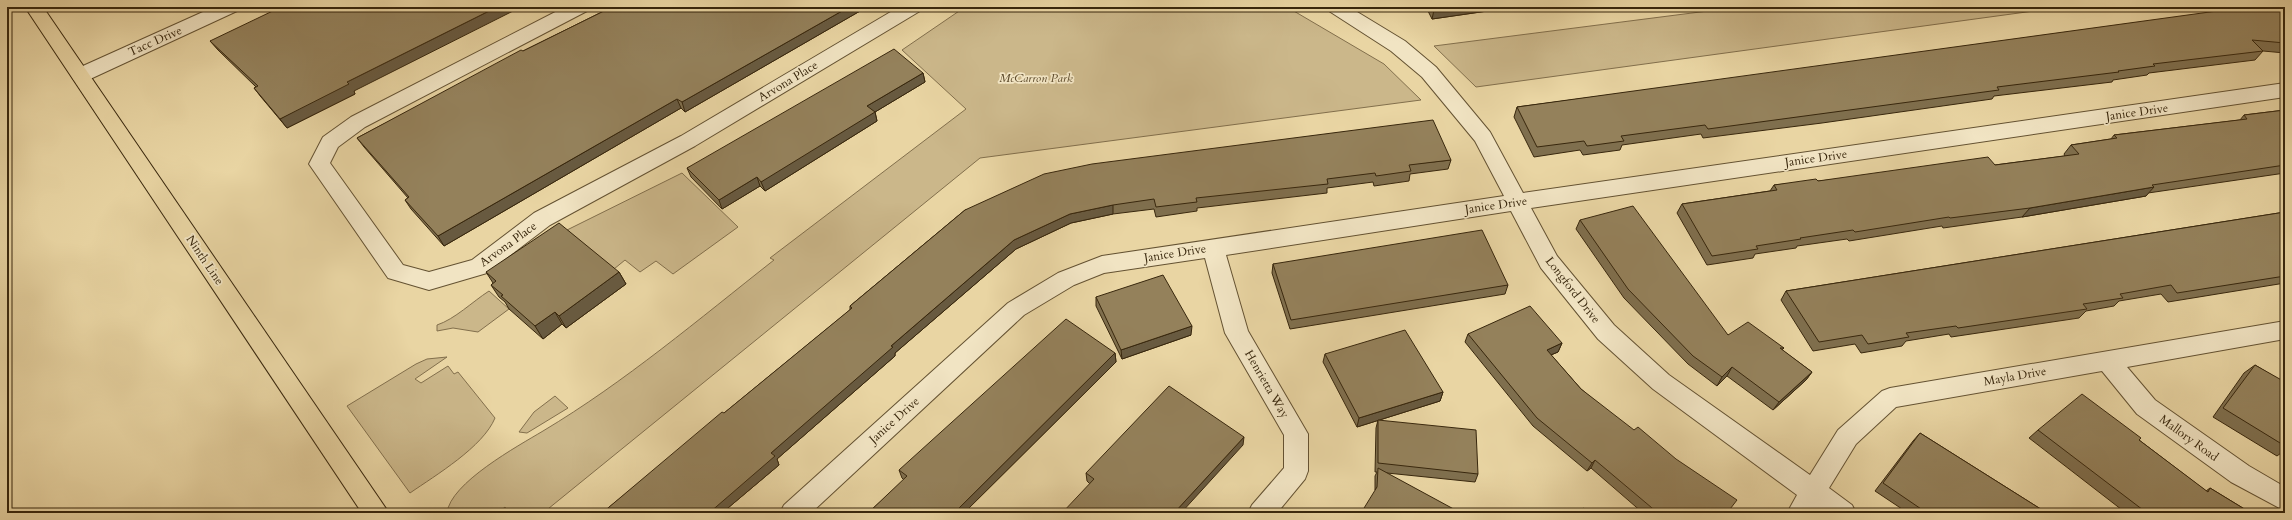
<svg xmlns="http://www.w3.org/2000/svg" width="2292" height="520" viewBox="0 0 2292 520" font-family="Cardo,serif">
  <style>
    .green { fill: #cbb78a; stroke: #826f4c }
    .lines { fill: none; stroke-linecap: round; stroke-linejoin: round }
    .minor-casing { stroke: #645232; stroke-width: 2 }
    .major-casing { stroke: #38270d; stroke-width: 2 }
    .minor { fill: #f1e4c3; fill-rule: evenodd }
    .major { fill: #e9d5a3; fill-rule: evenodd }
    .wall { fill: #7f6f4e; stroke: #38270d }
    .shaded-wall { fill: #685a40; stroke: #38270d }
    .building { fill: #94815b; stroke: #38270d }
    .labels { text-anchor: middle; stroke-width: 3.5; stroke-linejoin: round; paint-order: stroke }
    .street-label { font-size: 12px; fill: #38270d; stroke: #f1e4c3 }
    .park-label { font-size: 12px; font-style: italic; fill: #5d4b2c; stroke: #f1e4c3 }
  </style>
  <rect width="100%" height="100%" fill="#e9d5a3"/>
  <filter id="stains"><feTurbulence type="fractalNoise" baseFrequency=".005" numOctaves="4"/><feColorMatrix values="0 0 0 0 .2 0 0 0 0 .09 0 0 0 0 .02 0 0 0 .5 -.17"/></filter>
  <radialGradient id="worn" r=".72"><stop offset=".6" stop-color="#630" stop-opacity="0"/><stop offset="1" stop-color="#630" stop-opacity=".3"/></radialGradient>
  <path class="green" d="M965 7H1287L1384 64 1421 100 980 158 543 513H509L505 507 498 513H447C450 483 518 446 543 431 625 382 699 319 774 260L770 258 966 109 902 50Z
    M1739 7H2063L1476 87 1434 46Z
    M682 173 738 227 673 274 656 261 640 272 625 260 614 269 567 230Z
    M489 291 509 309 478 332 453 328 437 331V325C455 319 472 302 489 291Z
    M447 357 415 379 421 383 448 366 454 374 458 372 495 418C483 447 436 475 410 493L347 406 416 364 427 359Z
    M555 396 568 408 527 433 519 432 534 412Z"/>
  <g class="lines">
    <defs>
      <path id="minor" d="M214 7H239L237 11 88 80 81 82 74 80 71 75 74 70Z
        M565 7H589L587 11 365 127 338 147 330 163 403 265 429 272 472 260 534 213 681 136 899 7H922L920 11 695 146 550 225 487 273 429 290 388 278 309 164 323 137 351 117Z
        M1327 7H1349L1405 41 1436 67 1490 132 1523 193 2285 83V97L1531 208 1557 256 1614 325 1669 375 1810 475 1838 430 1882 391 1890 388 2285 321V339L2127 367 2155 400 2249 466 2285 487V511L2231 482 2137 414 2102 371 1896 407 1856 444 1829 488 1852 505 1856 513H1823L1817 509 1814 513H1787L1797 495 1653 389 1598 339 1541 268 1511 211 1226 255 1248 331 1308 434V471L1305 479 1277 513H1248L1252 505 1284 468V435L1225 333 1205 258 1104 273 1074 285 1024 315 811 513H780L784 505 1008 303 1058 273 1102 256 1504 196 1475 141 1422 77 1391 51 1329 11Z"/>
      <path id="major" d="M25 7H43L389 513H362Z"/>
    </defs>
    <use href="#minor" class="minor-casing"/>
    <use href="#major" class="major-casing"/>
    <use href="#minor" class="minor"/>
    <use href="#major" class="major"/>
  </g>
  <path class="wall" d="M612 7H867L685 112 681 108 444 246 411 209 405 200 408 198 364 147 357 138 523 51Z
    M1426 7H1515L1432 19Z
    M2285 7V53L2263 51 2255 60 2149 73 2147 75 2113 80 2112 82 1994 96 1992 99 1822 123 1703 138 1701 134 1622 145 1620 150 1583 155 1580 150 1534 157 1514 117 1517 107Z
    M210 41 354 91 355 94 287 128 261 97 254 88 256 87 218 50Z
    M923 73 925 82 875 112 877 121 765 191 760 186 722 209 691 177 687 168Z
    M2285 110V173L2148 193 2146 196 2022 217 1943 228 1942 226 1849 241 1847 239 1797 246 1796 248 1755 254 1753 258 1707 265 1677 213 1682 204 1770 191 1774 185 1995 165 2065 156 2064 154 2071 145 2111 139 2114 135 2240 120 2244 115Z
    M1451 160 1448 169 1410 174 1409 181 1374 186 1373 182 1327 188V193L1197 208V211L1156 217 1154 209 1113 214 1071 223 1016 249 895 353V356L777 459 779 465 722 513H602L850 310V306L965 210Z
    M2285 212V283L2168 302 2161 294 2119 301 2114 306 2086 311 2079 318 1951 337 1949 334 1906 341 1902 346 1861 353 1855 344 1813 351 1781 300 1786 291Z
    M1580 220 1728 335 1784 348 1782 350 1812 372 1806 380 1773 410 1727 376 1717 386 1688 364 1624 298 1576 229Z
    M1273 264 1508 285 1505 294 1290 329 1272 273Z
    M486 272H619L626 284 566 328 562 324 543 339 509 309 505 302 499 297 491 285 493 283Z
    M1096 297 1191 335 1122 359 1096 306Z
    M1468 334 1562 343 1558 352 1551 355 1581 389 1727 513H1643L1591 468 1587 471 1533 426 1465 342Z
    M1115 353 1116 362 964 513H868L904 480 902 478 899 470Z
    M1325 354 1443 392 1440 401 1357 427 1323 362Z
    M2255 365 2285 383V455L2281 453 2277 456 2213 417 2244 373Z
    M1378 420 1478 474 1475 482 1387 473 1375 490V476L1377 472H1375L1376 428Z
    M2038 430 2139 440 2206 491 2210 488 2251 513H2126L2029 438Z
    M1920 433 2047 513H1908L1875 491 1913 441Z
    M1243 445 1090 484 1087 481 1086 473Z"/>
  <path class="shaded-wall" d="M497 7H521L354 91 355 94 287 128 280 119 347 82Z
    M849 7H867L685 112 682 102Z
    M1453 7H1515L1432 19 1434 10Z
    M923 73 925 82 875 112 877 121 765 191 761 182 867 106Z
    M677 99 681 108 444 246 438 236Z
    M757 177 760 186 722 209 719 200Z
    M2154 187 2146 196 2022 217 2030 208Z
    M1113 205V214L1071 223 1016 249 895 353V356L777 459 779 465 722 513H709L771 453 891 346 1014 240 1070 214Z
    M619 272 626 284 566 328 559 316Z
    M555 312 562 324 543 339 535 326Z
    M1192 326 1191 335 1122 359 1121 350Z
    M1562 343 1558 352 1543 358 1547 350Z
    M1115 353 1116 362 964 513H954Z
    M1732 367 1727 376 1717 386 1722 377Z
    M1812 372 1806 380 1773 410 1779 402Z
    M1443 392 1440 401 1357 427 1359 418Z
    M1244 437 1243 445 1181 513H1174Z
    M1595 460 1591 468 1587 471 1592 463Z"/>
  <path class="building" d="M281 7H497L347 82 349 84 280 119 254 88 258 86 210 41Z
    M612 7H849L682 102 677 99 438 236 405 200 409 197 357 138 521 50 523 51Z
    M1433 7H1453L1434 10Z
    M2246 7H2285V43L2252 40 2263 51 2153 64 2155 66 2118 71 2119 72 1997 87 1999 90 1827 113 1708 129 1705 125 1621 136 1624 141 1587 146 1584 141 1537 147 1517 107Z
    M894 49 923 73 867 106 875 112 761 182 757 177 719 200 687 168Z
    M2285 110V165L2152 185 2154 187 2030 208 1950 218 1949 217 1855 232 1853 230 1800 238 1801 239 1756 246 1758 249 1712 256 1682 204 1777 190 1774 185 1816 179 1818 181 1988 157 1995 165 2079 154 2071 145 2117 138 2114 135 2247 119 2244 115Z
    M1433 120 1451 160 1409 165 1411 171 1376 176 1375 173 1327 179 1328 184 1196 198 1197 202 1156 207 1154 199 1113 205 1070 214 1014 240 891 346 893 347 771 453 775 456 709 513H602L722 412 724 413 852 308 850 306 965 210 1044 174 1092 164Z
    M1633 206 1728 335 1748 322 1784 348H1780L1812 372 1779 402 1732 367 1722 377 1693 356 1628 289 1580 220Z
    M2285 212V276L2177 293 2171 285 2120 294 2123 298 2083 304 2087 309 1958 328 1956 326 1906 333 1909 337 1868 344 1862 335 1819 342 1786 291Z
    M559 223 619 272 559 316 555 312 535 326 501 296 503 295 491 285 496 281 486 272Z
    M1482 230 1508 285 1291 320 1273 264Z
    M1163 275 1192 326 1121 350 1096 297Z
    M1530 306 1562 343 1547 350 1581 389 1634 430 1638 427 1676 459 1737 500 1727 513H1658L1595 460 1592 463 1537 418 1468 334Z
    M1066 319 1115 353 954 513H953L949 510 946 513H868L907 476 899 470Z
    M1405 330 1443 392 1359 418 1325 354Z
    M2255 365 2285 382V446L2223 408Z
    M1169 386 1244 437 1174 513H1062L1094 479 1086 473Z
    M2082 394 2141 438 2139 440 2208 492 2210 488 2251 513H2147L2038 430Z
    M1378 420 1476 430 1478 474 1378 463Z
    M1920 433 2047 513H1927L1883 483Z
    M1378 468 1461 513H1361L1377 487Z
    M1583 508 1591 513H1579Z"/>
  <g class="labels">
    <g class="street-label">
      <text transform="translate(155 41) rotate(-24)" y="4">Tacc Drive</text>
      <text transform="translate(788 81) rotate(-31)" y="4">Arvona Place</text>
      <text transform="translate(2137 112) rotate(-8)" y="4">Janice Drive</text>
      <text transform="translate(1816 158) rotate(-8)" y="4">Janice Drive</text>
      <text transform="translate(1496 205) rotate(-8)" y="4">Janice Drive</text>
      <text transform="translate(508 244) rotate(-36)" y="4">Arvona Place</text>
      <text transform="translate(1175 253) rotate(-9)" y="4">Janice Drive</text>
      <text transform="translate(205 260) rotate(56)" y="4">Ninth Line</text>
      <text transform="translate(1573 290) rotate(52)" y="4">Longford Drive</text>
      <text transform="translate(2015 376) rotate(-10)" y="4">Mayla Drive</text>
      <text transform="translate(1267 384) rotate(60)" y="4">Henrietta Way</text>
      <text transform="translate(894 420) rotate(-42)" y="4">Janice Drive</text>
      <text transform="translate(2189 438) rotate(36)" y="4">Mallory Road</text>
    </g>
    <g class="park-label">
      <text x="1036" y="82">McCarron Park</text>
    </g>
  </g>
  <rect width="2292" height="520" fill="none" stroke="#e9d5a3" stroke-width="24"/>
  <rect x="8" y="8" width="2276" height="504" fill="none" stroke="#38270d" stroke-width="2"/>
  <rect x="12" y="12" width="2268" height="496" fill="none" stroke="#38270d"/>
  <rect width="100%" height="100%" filter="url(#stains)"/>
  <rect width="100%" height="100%" fill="url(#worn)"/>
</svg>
